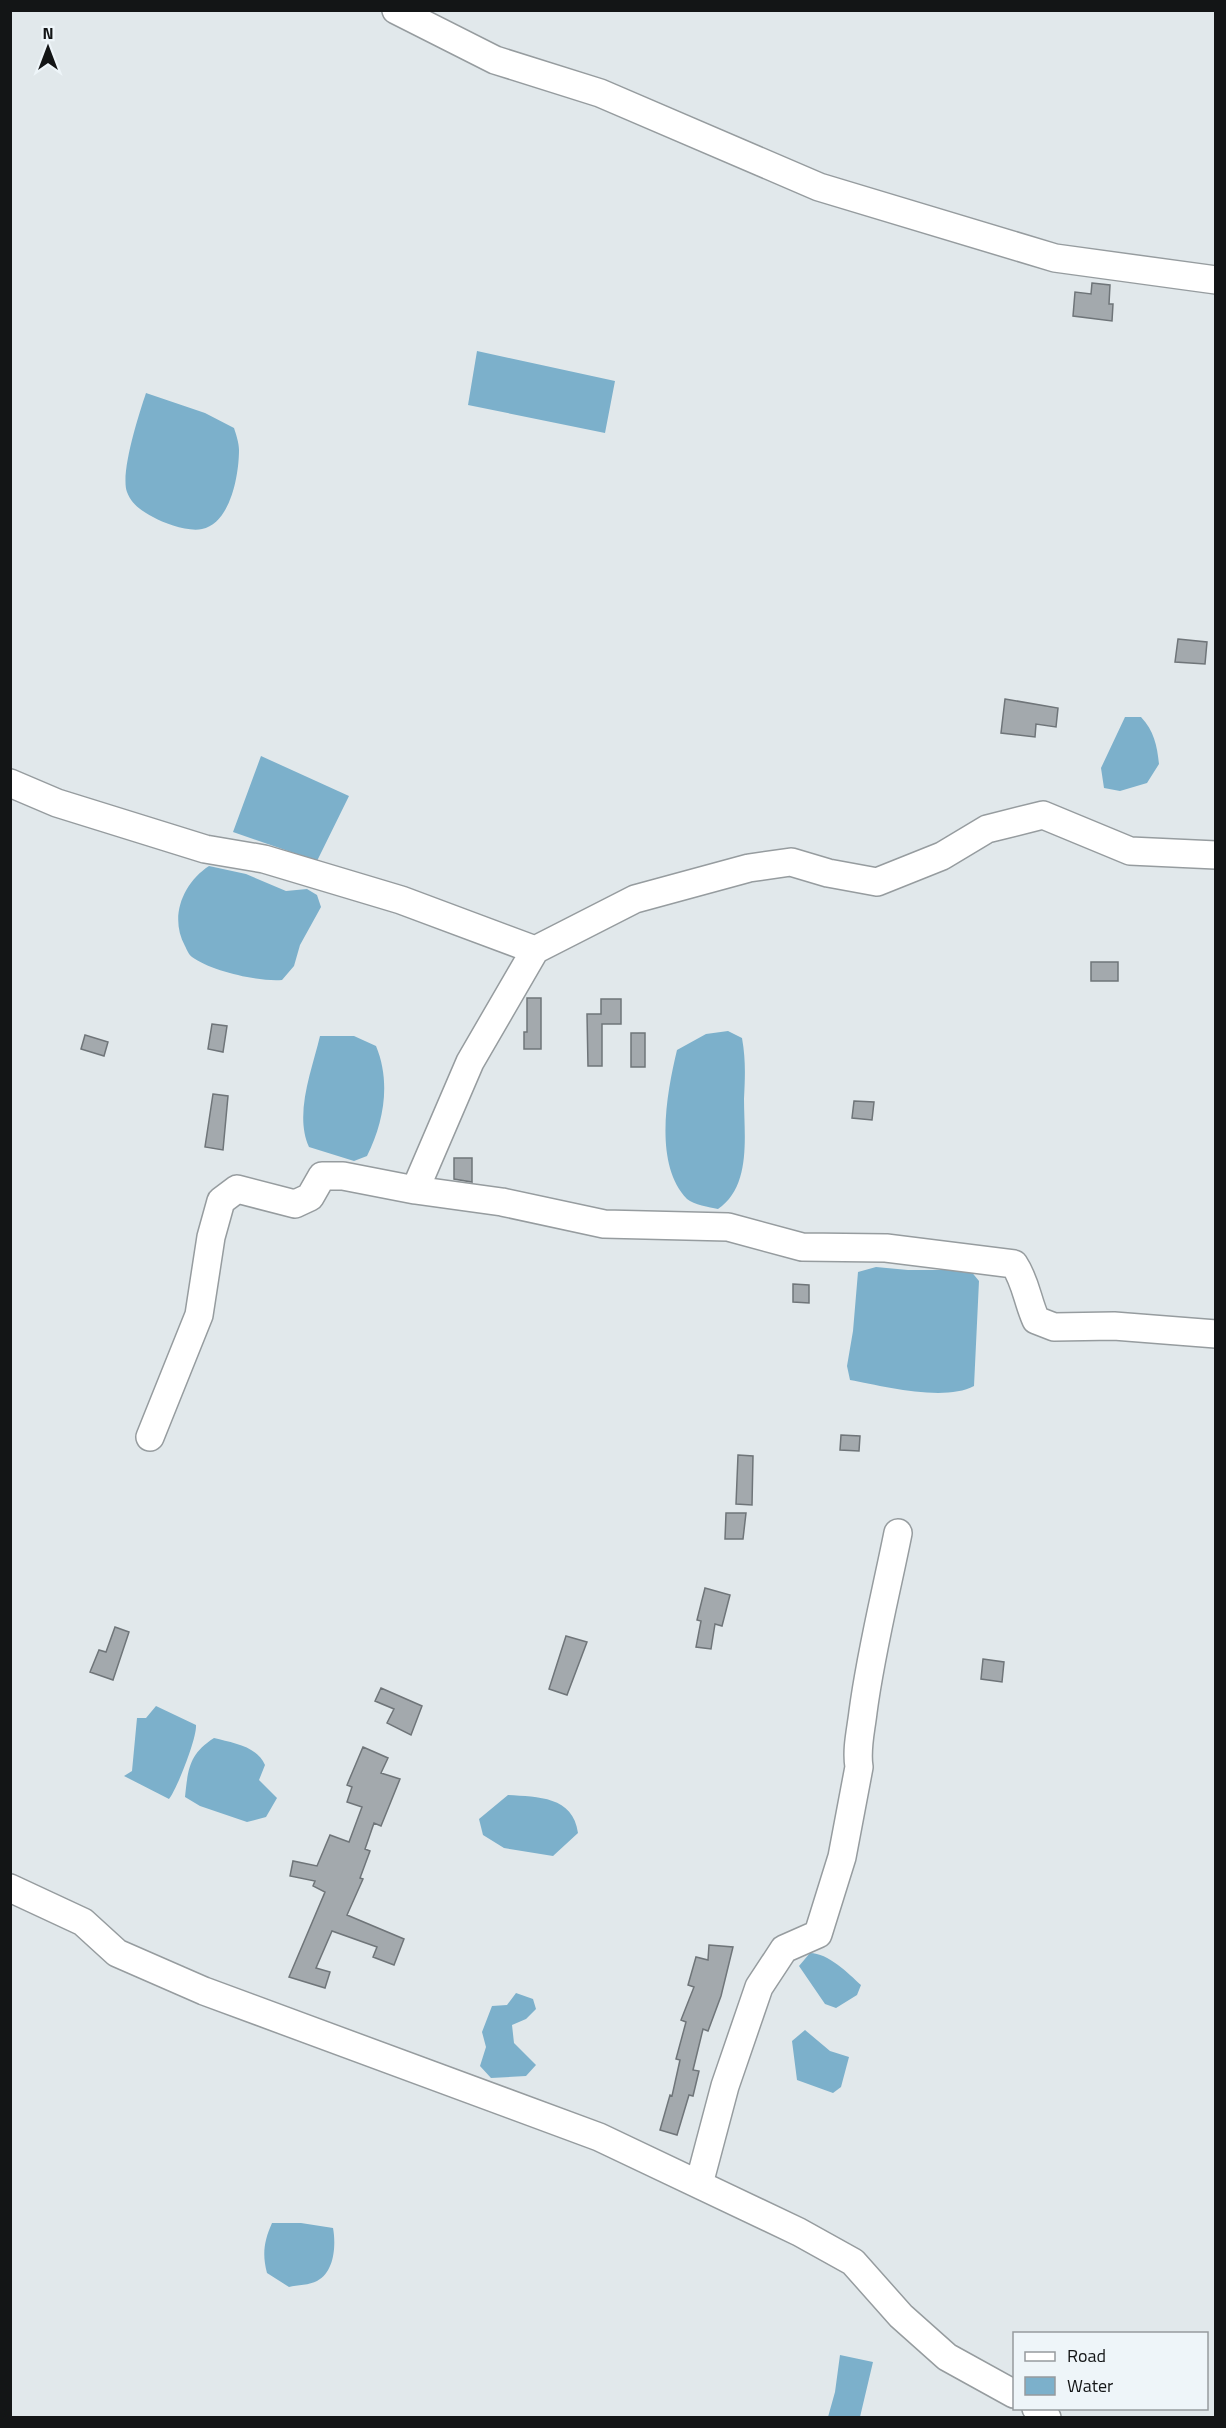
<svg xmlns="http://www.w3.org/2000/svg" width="1226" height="2428" viewBox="0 0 1226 2428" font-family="'Titillium Web',sans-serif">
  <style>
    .water { fill: #7cb0cb }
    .building { fill: #a3a9ad; stroke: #6f7579; stroke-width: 1.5 }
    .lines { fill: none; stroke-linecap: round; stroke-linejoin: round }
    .minor-casing { stroke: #969c9f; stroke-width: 30 }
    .minor { stroke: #fff; stroke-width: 27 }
  </style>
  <rect width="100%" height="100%" fill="#e1e8eb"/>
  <path class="water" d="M477 351 615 381 605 433 468 405Z
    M146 393 205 413 234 428C236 434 239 443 239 450 239 474 231 523 202 529 189 532 165 524 153 517 142 511 132 505 127 492 120 473 139 414 146 393Z
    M1125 717H1141C1154 731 1157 745 1159 764L1147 783 1120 791 1104 788 1101 768Z
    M261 756 349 796 317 861 233 832Z
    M209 866 246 874 286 891 307 889 317 895 321 907 300 945 294 966 282 980C259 982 211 971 192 957 189 955 187 950 185 946 169 917 183 883 209 866Z
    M728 1031 742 1038C746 1060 745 1078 744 1099 744 1135 752 1186 718 1209 709 1207 694 1205 687 1199 653 1164 667 1092 677 1050L706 1034Z
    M320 1036H354L376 1046C391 1082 384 1122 367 1156L354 1161 309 1147C294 1114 312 1070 320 1036Z
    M876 1267 908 1270H970L979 1281 974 1386C944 1402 883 1386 850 1380L847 1366 853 1331 858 1272Z
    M156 1706 196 1725C197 1738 177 1789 169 1799L124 1776 132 1771 137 1718H146Z
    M214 1738C233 1743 257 1746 265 1765L259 1780 277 1798 266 1817 247 1822 200 1806 185 1797C188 1769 189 1754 214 1738Z
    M508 1795C538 1797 573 1796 578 1833L553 1856 504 1848 483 1835 479 1819Z
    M810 1953C828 1953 848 1973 861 1985L857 1995 836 2008 825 2004 799 1966Z
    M516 1993 533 1999 536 2009 526 2019 512 2025 514 2043 536 2065 526 2076 491 2078 480 2066 486 2047 482 2032 492 2006 507 2005Z
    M805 2030 830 2051 849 2057 841 2087 833 2093 797 2080 792 2041Z
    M272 2223H301L333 2228C336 2244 335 2272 317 2281 310 2285 297 2285 289 2287L267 2273C262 2254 264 2241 272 2223Z
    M840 2355 873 2362 860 2417H828L835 2392Z"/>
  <path class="building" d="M1092 283 1110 285 1109 304H1113L1112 321 1073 316 1075 292 1091 294Z
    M1178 639 1207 642 1205 664 1175 662Z
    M1005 699 1058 708 1056 727 1036 724 1035 737 1001 733Z
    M1091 962H1118V981H1091Z
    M527 998H541V1049H524V1032H527Z
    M601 999H621V1024H602V1066H588L587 1014H601Z
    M212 1024 227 1026 223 1052 208 1049Z
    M631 1033H645V1067H631Z
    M85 1035 108 1042 104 1056 81 1049Z
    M213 1094 228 1096 223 1150 205 1147Z
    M854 1101 874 1102 872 1120 852 1118Z
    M454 1158H472V1182L454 1179Z
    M793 1284 809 1285V1303L793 1302Z
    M841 1435 860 1436 859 1451 840 1450Z
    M738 1455 753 1456 752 1505 736 1504Z
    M726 1513H746L743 1539H725Z
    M705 1588 730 1595 722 1626 715 1624 711 1649 696 1647 701 1621 697 1620Z
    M115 1627 129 1632 113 1680 90 1672 99 1650 106 1652Z
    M566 1636 587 1642 567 1695 549 1689Z
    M983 1659 1004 1662 1002 1682 981 1679Z
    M381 1688 422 1706 411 1735 387 1723 394 1709 375 1701Z
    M363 1747 388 1758 381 1773 400 1779 381 1826 374 1823 365 1849 370 1851 360 1878 363 1879 347 1915 404 1939 394 1965 373 1957 377 1947 332 1931 316 1968 330 1972 325 1988 289 1977 325 1892 313 1886 315 1881 290 1876 293 1861 317 1866 330 1835 349 1842 362 1807 347 1802 352 1787 347 1785Z
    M709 1945 733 1947 721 1996 708 2031 703 2029 693 2070 699 2071 693 2096 689 2095 677 2135 660 2130 670 2095 672 2096 680 2060 676 2059 686 2022 681 2020 694 1987 688 1985 696 1957 708 1960Z"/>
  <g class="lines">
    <defs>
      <path id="minor" d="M396 10 495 60 600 93 819 187 1055 258 1216 280
        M10 783 57 803 205 849 264 859 401 900 535 950
        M415 1190 470 1062 535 950 635 899 749 868 791 862 828 873 877 882 942 856 987 829 1043 815 1130 851 1216 855
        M150 1437 199 1315 211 1237 221 1201 237 1189 295 1204 310 1197 322 1176H343L415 1190 502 1202 604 1224 728 1227 802 1247 886 1248 1014 1264C1026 1282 1027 1300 1036 1320L1054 1327 1114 1326 1216 1334
        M10 1888 83 1922 117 1953 204 1991 599 2137 799 2232 853 2262 901 2316 947 2357 1014 2394
        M699 2184 725 2086 759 1987 784 1949 818 1934 842 1857 859 1767C856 1749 861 1730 863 1712 871 1651 886 1593 898 1533
        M1036 2408 1047 2418"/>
    </defs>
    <use href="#minor" class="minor-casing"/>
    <use href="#minor" class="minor"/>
  </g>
  <rect width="1226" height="2428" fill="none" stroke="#131516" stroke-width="24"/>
  <rect x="1013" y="2332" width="195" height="78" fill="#eef5f9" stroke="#969b9e" stroke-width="1.5"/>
  <rect x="1025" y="2352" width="30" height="9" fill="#ffffff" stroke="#969b9e" stroke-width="1.5"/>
  <text x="1067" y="2362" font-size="18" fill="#131516">Road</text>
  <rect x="1025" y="2377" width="30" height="18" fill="#7cb0cb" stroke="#969b9e" stroke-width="1.5"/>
  <text x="1067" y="2392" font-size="18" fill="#131516">Water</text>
  <g transform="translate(48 48)" stroke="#eef5f9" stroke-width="4.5" paint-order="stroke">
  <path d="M0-4.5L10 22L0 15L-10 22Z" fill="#131516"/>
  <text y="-9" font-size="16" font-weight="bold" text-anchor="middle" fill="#131516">N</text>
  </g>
</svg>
